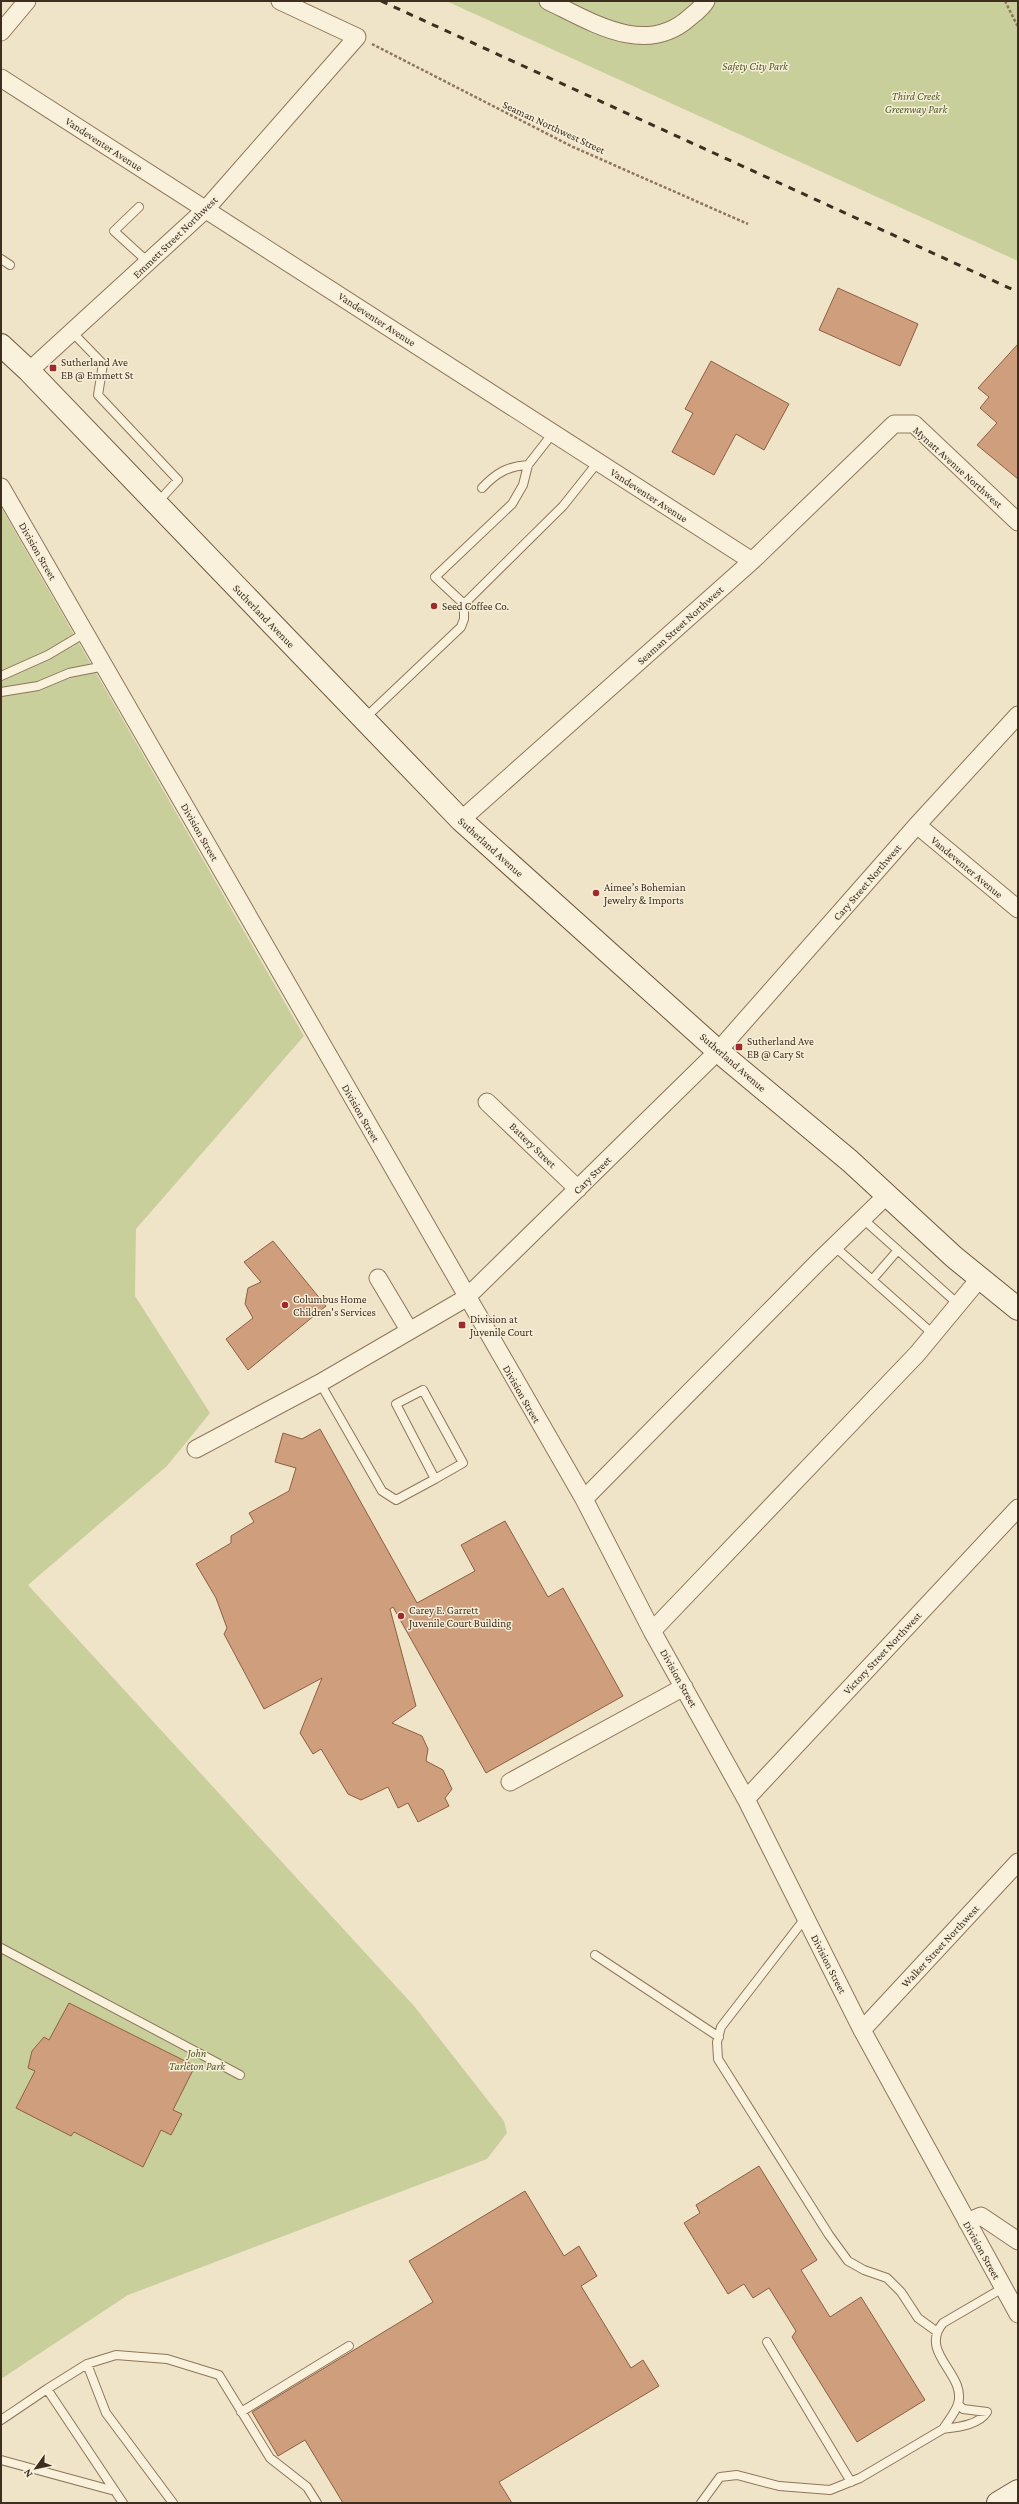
<svg xmlns="http://www.w3.org/2000/svg" width="1019" height="2504" viewBox="0 0 1019 2504" font-family="'Crimson Pro',serif">
  <style>
    .green { fill: #c9cf9b }
    .building { fill: #cf9f7d; stroke: #8d5f41 }
    .lines { fill: none; stroke-linecap: round; stroke-linejoin: round }
    .lane-casing { stroke: #8d765c; stroke-width: 10 }
    .street-casing { stroke: #8d765c; stroke-width: 19 }
    .secondary-casing { stroke: #6f573f; stroke-width: 24 }
    .path { stroke: #8d765c; stroke-width: 2.5; stroke-dasharray: 3 2; stroke-linecap: butt }
    .lane { stroke: #faf1dc; stroke-width: 8 }
    .street { stroke: #faf1dc; stroke-width: 17 }
    .secondary { stroke: #faf1dc; stroke-width: 22 }
    .rail { stroke: #3d2e20; stroke-width: 3; stroke-dasharray: 7 7; stroke-linecap: butt }
    .poi-dot { fill: #9e2a2b; stroke: #f7eed8; stroke-width: 1.5 }
    .labels { text-anchor: middle; stroke-width: 3; stroke-linejoin: round; paint-order: stroke }
    .park-label { font-size: 11px; font-style: italic; fill: #4d5a26; stroke: #f7eed8 }
    .street-label { font-size: 11px; fill: #3d2e20; stroke: #f7eed8 }
    .poi-label { font-size: 11px; fill: #3d2e20; stroke: #f7eed8; text-anchor: start }
  </style>
  <rect width="100%" height="100%" fill="#f0e4c8"/>
  <path class="green" d="M446 1H1018V261Z
    M1 507 304 1036 136 1229 135 1296 210 1413 167 1466 28 1585 414 2006 504 2121 507 2133 487 2159 128 2295 1 2379Z"/>
  <path class="building" d="M838 288 918 324 900 366 819 330Z
    M1018 344V479L977 445 997 423 980 408 989 397 978 388Z
    M711 361 789 404 764 450 736 434 714 475 672 452 693 413 685 409Z
    M273 1241 326 1306 248 1370 226 1339 253 1318 245 1304 248 1288 261 1282 244 1262Z
    M320 1429 417 1603 475 1571 461 1545 505 1521 548 1597 563 1588 623 1696 486 1773 393 1607 390 1609 416 1706 392 1723 422 1736 428 1749 426 1761 443 1770 452 1789 445 1798 449 1806 418 1822 408 1803 398 1808 388 1787 361 1800 348 1794 321 1749 313 1754 300 1733 322 1678 264 1709 224 1634 227 1628 216 1598 196 1564 231 1543V1536L254 1522 249 1513 289 1491 296 1468 275 1462 283 1433 302 1439Z
    M69 2003 195 2066 173 2110 182 2114 171 2135 161 2130 143 2167 74 2132 71 2136 16 2108 35 2071 28 2068 32 2051 44 2037 49 2040Z
    M759 2166 817 2260 801 2270 830 2317 861 2297 925 2400 857 2442 792 2337 796 2331 769 2288 753 2298 744 2284 728 2294 684 2223 700 2213 696 2205Z
    M525 2191 564 2256 579 2246 597 2276 581 2286 631 2368 643 2360 659 2386 499 2482 512 2503H343L305 2440 278 2456 252 2412 433 2302 409 2261Z"/>
  <g class="lines">
    <defs>
      <path id="lane" d="M139 207 114 231 148 262
        M1 259 10 265
        M72 332 103 364 98 395 178 480 157 503
        M553 433 528 465 523 485 512 504 435 577 464 604 563 506 598 462
        M482 488C496 473 508 466 528 465
        M1 676 48 655 85 633
        M1 692 38 686 69 673 105 666
        M364 719 461 627 464 619V604
        M863 1219 958 1304
        M834 1246 933 1334
        M872 1280 898 1250
        M320 1383 382 1491 396 1500 435 1479 396 1404 423 1390 463 1463 435 1479
        M806 1917 721 2027 717 2042 718 2059 829 2235 848 2261 864 2270 887 2278 901 2292 918 2318 936 2331
        M1 1948 240 2075
        M595 1955 719 2037
        M767 2342 851 2482
        M47 2389 87 2364
        M241 2412 349 2346
        M1 2420 47 2389 123 2503
        M943 2429C948 2421 955 2413 958 2404 967 2374 918 2353 943 2323L1003 2288
        M1 2460 115 2491
        M173 2503 106 2413 87 2364 116 2355 167 2359 219 2375 270 2458 307 2487 317 2503
        M701 2503 720 2477 737 2475 779 2486 830 2490 860 2478 943 2429C958 2427 979 2425 987 2412L963 2409 958 2404"/>
      <path id="street" d="M548 1C592 22 645 57 689 18 695 13 702 8 706 1
        M1 32 27 1
        M1 78 752 561
        M29 371 206 209 357 37 280 1
        M1 487 584 1499 652 1631 746 1799 862 2030 1018 2314
        M461 820 752 561 894 424H914L1018 522
        M917 825 1018 909
        M487 1102 578 1189
        M378 1278 409 1330
        M196 1449 320 1383 466 1298 718 1051 917 825 1018 715
        M584 1499 820 1260 887 1195
        M652 1631 917 1354 980 1278
        M510 1782 684 1687
        M746 1799 1018 1508
        M862 2030 1018 1862
        M967 2222 981 2216 1018 2241"/>
      <path id="secondary" d="M1 345 29 371 461 820 718 1051 850 1161 954 1257 1018 1309
        M998 2503 1018 2491"/>
    </defs>
    <use href="#lane" class="lane-casing"/>
    <use href="#street" class="street-casing"/>
    <use href="#secondary" class="secondary-casing"/>
    <path class="path" d="M1005 1 1018 27
      M372 44 573 147 748 224"/>
    <use href="#lane" class="lane"/>
    <use href="#street" class="street"/>
    <use href="#secondary" class="secondary"/>
    <path class="rail" d="M381 1 1018 292"/>
  </g>
  <g class="poi-dot">
    <rect x="49" y="364" width="8" height="8" rx="2"/>
    <circle cx="434" cy="606" r="4"/>
    <circle cx="596" cy="893" r="4"/>
    <rect x="735" y="1043" width="8" height="8" rx="2"/>
    <circle cx="285" cy="1305" r="4"/>
    <rect x="458" y="1321" width="8" height="8" rx="2"/>
    <circle cx="401" cy="1616" r="4"/>
  </g>
  <g class="labels">
    <g class="park-label">
      <text x="755" y="70">Safety City Park</text>
      <text x="916" y="100">Third Creek<tspan x="916" dy="13">Greenway Park</tspan></text>
      <text x="197" y="2057">John<tspan x="197" dy="13">Tarleton Park</tspan></text>
    </g>
    <g class="street-label">
      <text transform="translate(554 127) rotate(25)" y="4">Seaman Northwest Street</text>
      <text transform="translate(104 144) rotate(33)" y="4">Vandeventer Avenue</text>
      <text transform="translate(175 237) rotate(-44)" y="4">Emmett Street Northwest</text>
      <text transform="translate(377 319) rotate(33)" y="4">Vandeventer Avenue</text>
      <text transform="translate(958 467) rotate(42)" y="4">Mynatt Avenue Northwest</text>
      <text transform="translate(649 495) rotate(33)" y="4">Vandeventer Avenue</text>
      <text transform="translate(38 551) rotate(60)" y="4">Division Street</text>
      <text transform="translate(264 616) rotate(46)" y="4">Sutherland Avenue</text>
      <text transform="translate(680 625) rotate(-42)" y="4">Seaman Street Northwest</text>
      <text transform="translate(200 832) rotate(60)" y="4">Division Street</text>
      <text transform="translate(491 847) rotate(42)" y="4">Sutherland Avenue</text>
      <text transform="translate(967 867) rotate(40)" y="4">Vandeventer Avenue</text>
      <text transform="translate(867 882) rotate(-49)" y="4">Cary Street Northwest</text>
      <text transform="translate(733 1062) rotate(41)" y="4">Sutherland Avenue</text>
      <text transform="translate(361 1113) rotate(60)" y="4">Division Street</text>
      <text transform="translate(533 1145) rotate(44)" y="4">Battery Street</text>
      <text transform="translate(592 1175) rotate(-45)" y="4">Cary Street</text>
      <text transform="translate(522 1394) rotate(60)" y="4">Division Street</text>
      <text transform="translate(882 1653) rotate(-47)" y="4">Victory Street Northwest</text>
      <text transform="translate(679 1678) rotate(61)" y="4">Division Street</text>
      <text transform="translate(940 1946) rotate(-47)" y="4">Walker Street Northwest</text>
      <text transform="translate(829 1964) rotate(63)" y="4">Division Street</text>
      <text transform="translate(982 2250) rotate(61)" y="4">Division Street</text>
    </g>
    <g class="poi-label">
      <text x="61" y="366">Sutherland Ave<tspan x="61" dy="13">EB @ Emmett St</tspan></text>
      <text x="442" y="610">Seed Coffee Co.</text>
      <text x="604" y="891">Aimee’s Bohemian<tspan x="604" dy="13">Jewelry &amp; Imports</tspan></text>
      <text x="747" y="1045">Sutherland Ave<tspan x="747" dy="13">EB @ Cary St</tspan></text>
      <text x="293" y="1303">Columbus Home<tspan x="293" dy="13">Children's Services</tspan></text>
      <text x="470" y="1323">Division at<tspan x="470" dy="13">Juvenile Court</tspan></text>
      <text x="409" y="1614">Carey E. Garrett<tspan x="409" dy="13">Juvenile Court Building</tspan></text>
    </g>
  </g>
  <rect width="1019" height="2504" fill="none" stroke="#3d2e20" stroke-width="4"/>
  <g transform="translate(36 2468) rotate(237)" stroke="#f7eed8" stroke-width="3" paint-order="stroke">
  <path d="M0-3L7 15L0 10L-7 15Z" fill="#3d2e20"/>
  <text y="-6" font-size="11" font-weight="bold" text-anchor="middle" fill="#3d2e20">N</text>
  </g>
</svg>
